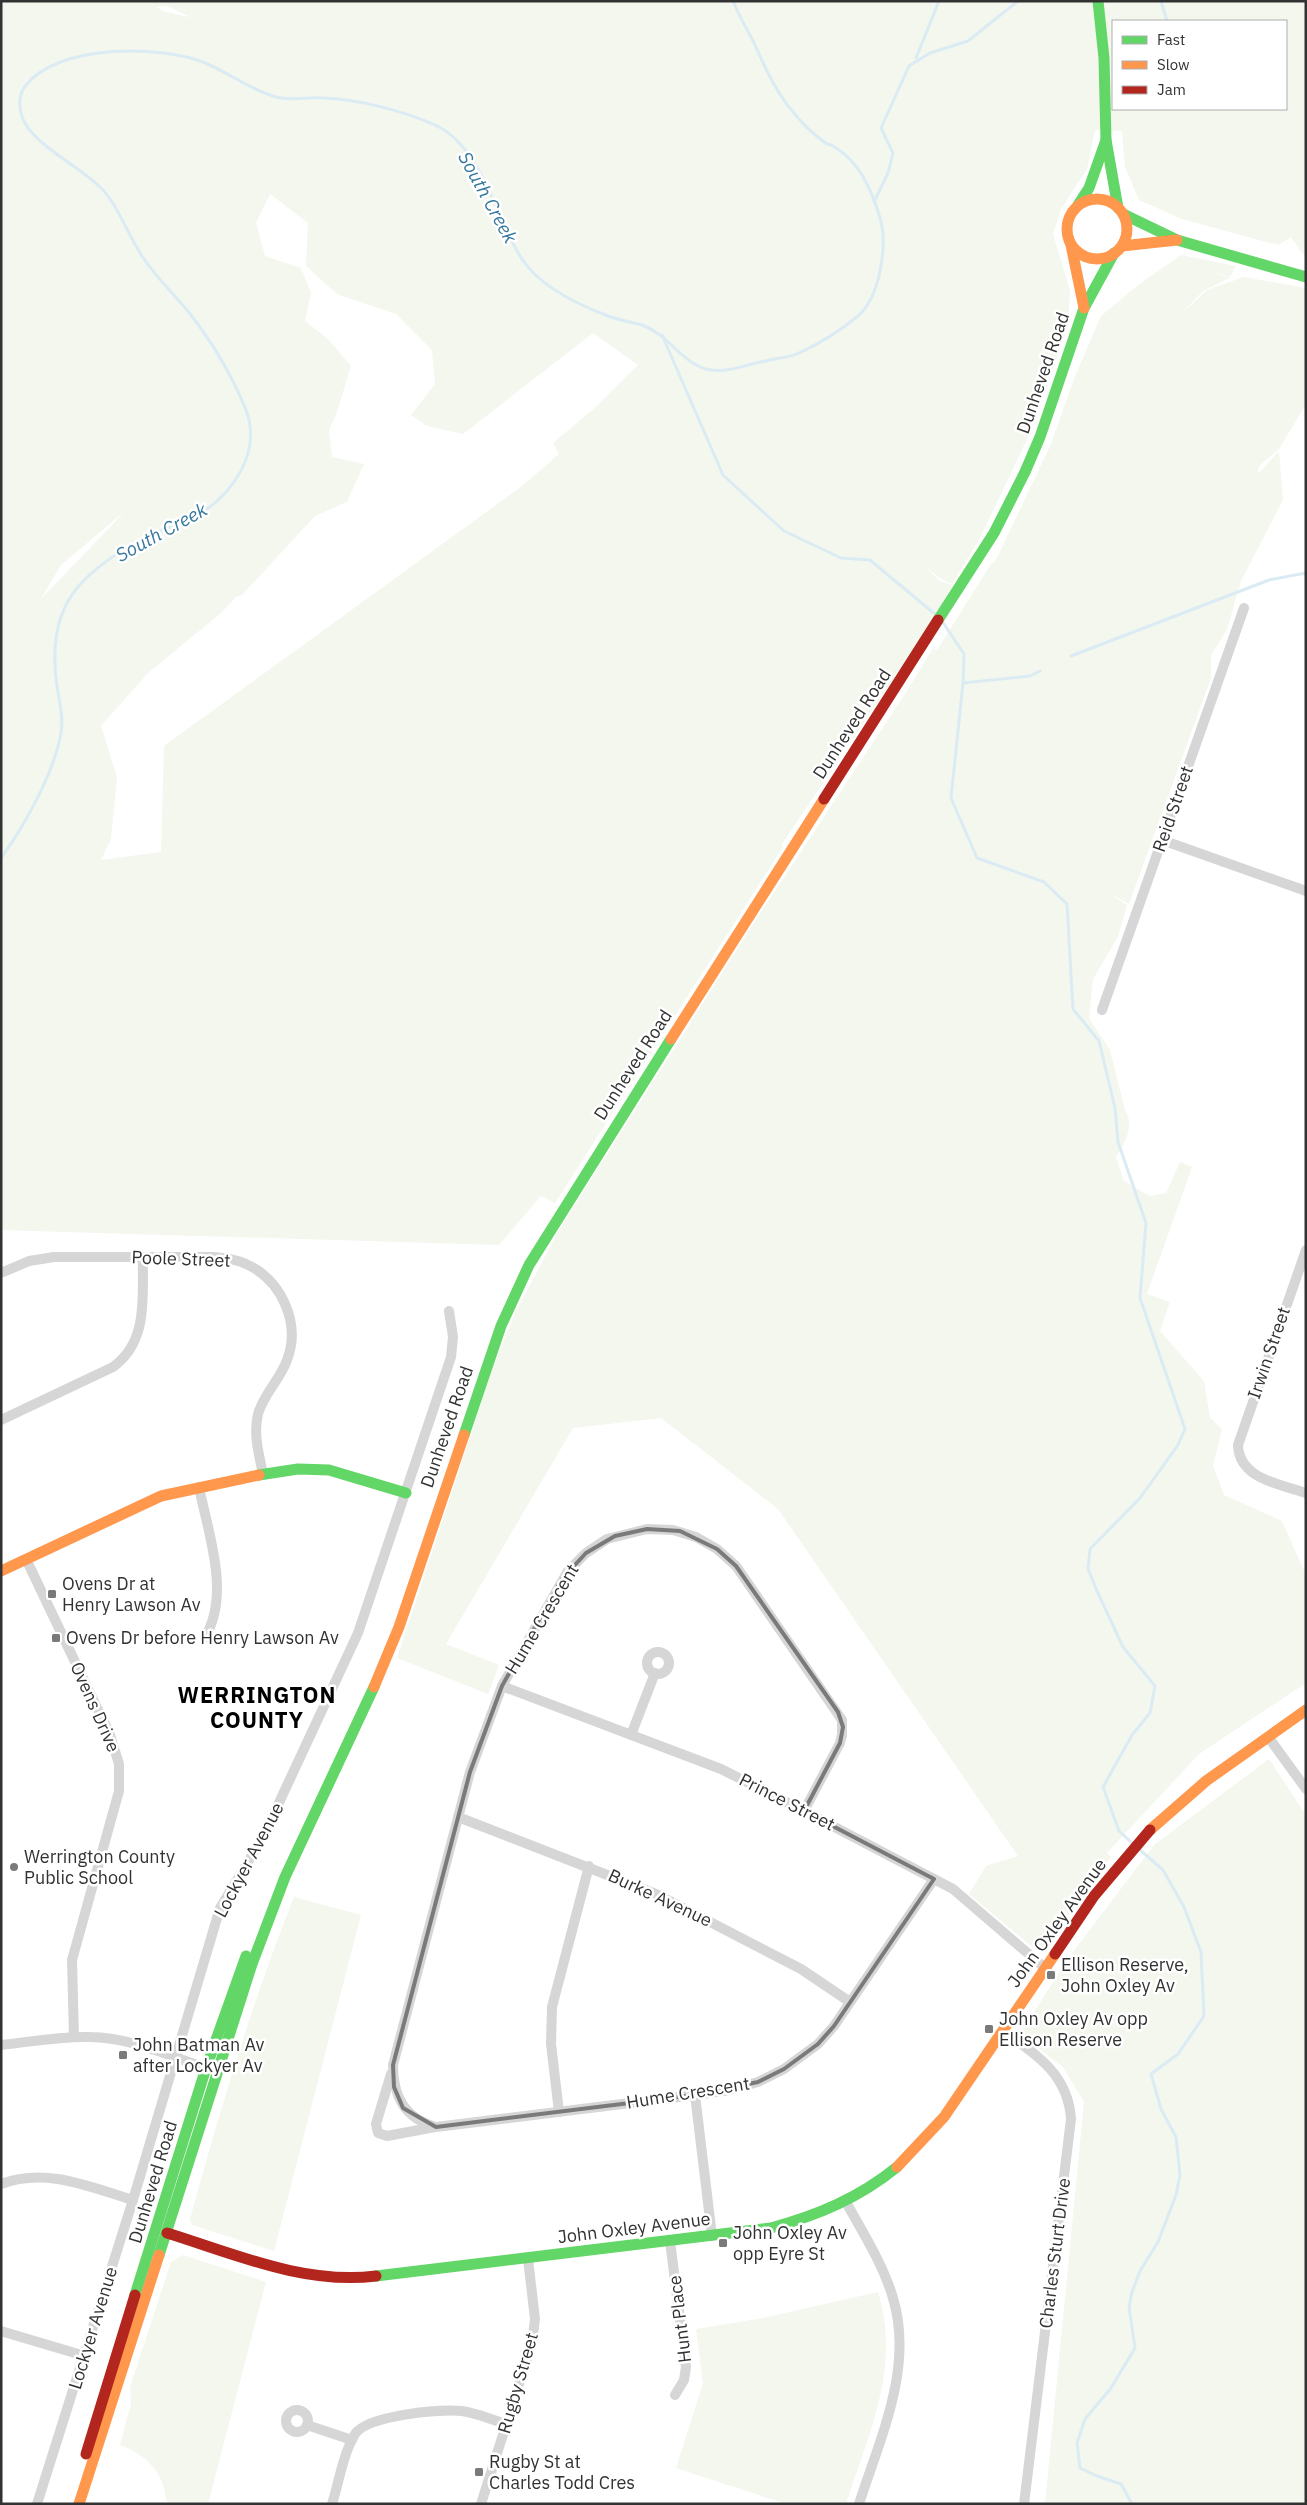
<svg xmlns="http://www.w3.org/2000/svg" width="1307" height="2505" viewBox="0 0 1307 2505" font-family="'IBM Plex Sans',sans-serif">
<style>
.green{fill:#f3f7ee;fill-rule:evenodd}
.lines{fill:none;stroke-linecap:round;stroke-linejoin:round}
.stream{stroke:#dbebf4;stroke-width:3}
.street{stroke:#d6d6d6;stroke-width:10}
.fast{stroke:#63d668;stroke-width:11}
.slow{stroke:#ff974d;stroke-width:11}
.jam{stroke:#b3261e;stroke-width:11}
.marked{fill:none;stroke:#7a7a7a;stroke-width:4;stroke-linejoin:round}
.poi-dot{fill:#7a7a7a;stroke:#fff;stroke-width:2}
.labels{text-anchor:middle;stroke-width:5;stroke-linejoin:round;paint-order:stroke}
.street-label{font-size:18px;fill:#323232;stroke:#fff}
.poi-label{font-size:18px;fill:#323232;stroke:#fff;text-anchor:start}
.water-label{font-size:19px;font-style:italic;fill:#37789e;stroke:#fff}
.district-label{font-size:22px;font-weight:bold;letter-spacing:1px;fill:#000;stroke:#fff}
</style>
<rect width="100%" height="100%" fill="#fff"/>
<g class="green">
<path d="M 1,1 L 1306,1 L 1306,254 L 1302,253 L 1291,237 L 1278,245 L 1182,219 L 1139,200 L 1125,167 L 1122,131 L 1095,130 L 1087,169 L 1061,209 L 1053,234 L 1070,290 L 1068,324 L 1055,364 L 1030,433 L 979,540 L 952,584 L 940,578 L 922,564 L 940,581 L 953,585 L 922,636 L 782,844 L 783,847 L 555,1203 L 541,1196 L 499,1245 L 1,1230 ZM 167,6 L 188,16 L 188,17 L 163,11 L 157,7 ZM 1113,21 L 1286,21 L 1286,109 L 1113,109 ZM 270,194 L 308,223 L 306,266 L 337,294 L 396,314 L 432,350 L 435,384 L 411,415 L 427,426 L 463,434 L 593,333 L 638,365 L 596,407 L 553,443 L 559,454 L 522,486 L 164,746 L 161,852 L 101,860 L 111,839 L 117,777 L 101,726 L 148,673 L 221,613 L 237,596 L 241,596 L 315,516 L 347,502 L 364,464 L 332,457 L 329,430 L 336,415 L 351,366 L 328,339 L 305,321 L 311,293 L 301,268 L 265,256 L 256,223 ZM 125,511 L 114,523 L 41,599 L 61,565 Z"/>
<path d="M 1181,255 L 1236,266 L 1230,277 L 1207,270 L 1230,278 L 1203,291 L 1177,318 L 1207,290 L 1244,277 L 1306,288 L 1306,404 L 1279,449 L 1259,466 L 1258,474 L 1279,451 L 1283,500 L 1241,581 L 1227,630 L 1211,655 L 1211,678 L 1129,904 L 1105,891 L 1127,905 L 1118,937 L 1093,979 L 1089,1018 L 1110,1050 L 1125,1110 C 1135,1125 1125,1144 1116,1157 L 1124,1181 L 1150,1196 L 1166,1193 L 1180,1162 L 1192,1167 L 1147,1294 L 1170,1302 L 1160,1331 L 1204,1381 L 1210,1418 L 1222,1429 L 1213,1466 L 1224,1495 L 1282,1521 L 1306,1575 L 1306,1683 L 1199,1754 L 1107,1853 L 1111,1857 L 1045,1947 L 1036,1950 L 969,1894 L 986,1866 L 1018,1856 L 778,1509 L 661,1418 L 573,1428 L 446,1644 L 499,1665 L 488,1694 L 397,1658 L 493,1367 L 515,1313 L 559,1230 L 750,929 L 905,694 L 933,648 L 937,650 L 991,564 L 995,562 L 1051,444 L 1075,376 L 1101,316 L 1138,285 Z"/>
<path d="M 1269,1759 L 1306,1815 L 1306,2504 L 1045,2504 L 1084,2102 L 1063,2067 L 1020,2034 L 1069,1957 L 1155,1844 Z"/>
<path d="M 294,1897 L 361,1915 L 274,2251 L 192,2225 L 190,2219 C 220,2110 252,2002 294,1897 Z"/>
<path d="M 183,2255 L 266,2282 L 208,2504 L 175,2504 L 166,2501 C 165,2473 145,2454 120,2445 L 131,2404 L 130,2387 L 171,2262 Z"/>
<path d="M 878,2292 C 901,2368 869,2432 846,2504 L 786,2504 L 676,2468 L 703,2383 L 696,2329 L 763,2318 Z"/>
</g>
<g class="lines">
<g class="stream">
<path d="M 1161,1 L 1167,21"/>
<path d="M 916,58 L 939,1"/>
<path d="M 874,202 L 888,173 L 893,153 L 881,128 L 909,66 L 930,53 L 968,41 L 1018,1"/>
<path d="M 662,335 L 723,475 L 784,531 L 841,558 L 870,560 L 936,615"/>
<path d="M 942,621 L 964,654 L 963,683 L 951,798 L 977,858 L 1044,882 L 1067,904 L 1073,1009 L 1099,1041 L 1115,1108 L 1118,1142 L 1146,1223 L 1140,1298 L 1185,1429 L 1178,1445 L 1140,1498 L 1090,1549 L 1088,1569 L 1097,1591 L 1123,1647 L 1155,1686 L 1150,1713 L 1132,1735 L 1103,1787 L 1119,1831 L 1132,1843"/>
<path d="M 1071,656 L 1269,580 L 1306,573"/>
<path d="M 963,683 L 1030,676 L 1040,671"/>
<path d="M 1,858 C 25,825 54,773 61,733 C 64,717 59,701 57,686 C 52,652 54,615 78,587 C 94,568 120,551 143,539 C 160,530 179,525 196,516 C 233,495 262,452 246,410 C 232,375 210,339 187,310 C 172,292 155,276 142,256 C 128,235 117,203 100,187 C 78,166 47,152 28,128 C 19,116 16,97 26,85 C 59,44 159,45 203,62 C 228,72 250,90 276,97 C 291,101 307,97 323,98 C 357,99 404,111 435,125 C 482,146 496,220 522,259 C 540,287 579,305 608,316 C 619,320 631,322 642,325 C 667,334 676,355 698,366 C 720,377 743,365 765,361 C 777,358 788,358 799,353 C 819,344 841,330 858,316 C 880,297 888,245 880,218 C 873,194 860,164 839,150 C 821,138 835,151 819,138 C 810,131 801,122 794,113 C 776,93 765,67 754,43 C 747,29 739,16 733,1"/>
<path d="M 1132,2504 L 1121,2484 L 1097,2476 L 1080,2468 L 1077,2443 L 1085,2419 L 1111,2388 L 1135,2348 L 1129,2307 L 1132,2292 L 1140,2271 L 1158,2242 L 1176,2195 L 1180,2175 L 1176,2137 L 1161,2109 L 1151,2074 L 1178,2054 L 1204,2016 L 1201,1952 L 1184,1907 L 1163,1870 L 1139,1849"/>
</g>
<g class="street">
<path d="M 1162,840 L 1306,891"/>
<path d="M 1102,1010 L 1244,608"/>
<path d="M 1306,1250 L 1238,1445 C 1239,1479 1280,1484 1306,1493"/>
<path d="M 1,1273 L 29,1261 L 54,1257 L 213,1257 C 224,1258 236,1259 246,1264 C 282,1280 301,1324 287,1360 C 280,1380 264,1393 258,1414 C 253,1435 259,1454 263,1474"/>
<path d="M 1,1420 L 113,1367 C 149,1341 142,1297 143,1257"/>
<path d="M 199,1487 C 208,1533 231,1594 205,1637"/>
<path d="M 26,1559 L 110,1735 L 119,1764 L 119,1791 L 72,1960 L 74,2037"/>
<circle cx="658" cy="1663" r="11"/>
<path d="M 502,1686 L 721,1769 L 804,1811 L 953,1889 L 1045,1968"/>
<path d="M 631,1735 L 655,1673"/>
<path d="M 1269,1738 L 1306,1789"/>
<path d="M 804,1811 L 840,1743 L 842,1735 L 842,1720 L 736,1566 L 717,1549 L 696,1537 L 673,1530 L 647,1529 L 607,1539 L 586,1553 L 568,1571 L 502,1686 L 470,1772 L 393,2065 C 393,2096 404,2118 436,2127 L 695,2095 L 730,2090 L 758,2082 L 784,2069 L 818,2044 L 834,2026 L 934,1879"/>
<path d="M 458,1817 L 656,1894 L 801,1969 L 850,2002"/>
<path d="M 1002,2031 C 1036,2054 1068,2074 1071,2119 L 1024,2504"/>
<path d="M 1,2045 C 30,2042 61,2036 90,2037 C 129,2037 169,2056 206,2068"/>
<path d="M 391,2074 L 376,2124 L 378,2133 L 387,2136 L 435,2127"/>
<path d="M 695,2095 L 712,2236"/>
<path d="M 559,2112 L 551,2044 L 552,2007 L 589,1866"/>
<path d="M 1,2184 C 46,2167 90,2187 133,2200"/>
<path d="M 846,2202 C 863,2233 883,2264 893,2298 C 914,2368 880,2438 859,2504"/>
<path d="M 670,2241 L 686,2367 L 684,2380 L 675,2395"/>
<path d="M 1,2331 L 85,2356"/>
<circle cx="297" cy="2421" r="11"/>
<path d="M 307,2425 L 352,2440"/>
<path d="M 37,2504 L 133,2200 L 220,1908 L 263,1837 L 358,1633 L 451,1357 L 453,1337 L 449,1311"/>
<path d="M 332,2504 C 339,2482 343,2454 355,2434 C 368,2415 440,2409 462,2411 C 477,2413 492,2420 507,2424"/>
<path d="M 481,2504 L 532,2343 L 535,2319 L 528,2259"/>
</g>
<g class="fast">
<path d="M 1098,1 L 1104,58 L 1106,140 L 1118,208"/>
<path d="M 1078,205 L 1089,188 L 1106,140"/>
<path d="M 1123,214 L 1177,240 L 1306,277"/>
<path d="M 938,620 L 994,533 L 1025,472 L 1040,437 L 1084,308 L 1114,253"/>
<path d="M 464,1435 L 501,1326 L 529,1265 L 671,1039"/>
<path d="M 259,1475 L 298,1469 L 329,1470 L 406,1493"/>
<path d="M 159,2255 L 252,1964 L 285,1877 L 374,1687"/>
<path d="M 376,2276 L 771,2228 C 818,2215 859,2198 897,2167"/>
<path d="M 135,2295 L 206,2068 L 246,1956"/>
</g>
<g class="slow">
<circle cx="1097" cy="229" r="30"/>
<path d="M 1071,245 L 1084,308"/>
<path d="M 1122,246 L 1177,240"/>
<path d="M 671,1039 L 824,799"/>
<path d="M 1,1571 L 161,1496 L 259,1475"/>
<path d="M 374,1687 L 399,1627 L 464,1435"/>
<path d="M 1150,1830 L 1206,1781 L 1306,1710"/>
<path d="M 897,2167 L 944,2117 L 1055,1954"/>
<path d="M 79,2504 L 159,2255"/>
</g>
<g class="jam">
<path d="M 824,799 L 938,620"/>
<path d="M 1055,1954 L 1094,1896 L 1150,1830"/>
<path d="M 167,2233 C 235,2254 304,2285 376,2276"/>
<path d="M 86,2454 L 135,2295"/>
</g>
</g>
<path class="marked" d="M 647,1529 L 680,1531 L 717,1549 L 736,1566 L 838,1712 L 843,1727 L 840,1743 L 804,1811 L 934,1879 L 834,2026 L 818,2044 L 784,2069 L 758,2082 L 695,2095 L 436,2127 L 403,2108 L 394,2087 L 393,2065 L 470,1772 L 502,1686 L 562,1579 L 586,1553 L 615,1536 Z"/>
<g class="poi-dot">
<rect x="47" y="1589" width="10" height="10" rx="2.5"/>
<rect x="51" y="1633" width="10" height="10" rx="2.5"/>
<circle cx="14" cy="1867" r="5"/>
<rect x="1046" y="1970" width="10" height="10" rx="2.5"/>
<rect x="984" y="2024" width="10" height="10" rx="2.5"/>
<rect x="118" y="2050" width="10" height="10" rx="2.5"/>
<rect x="718" y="2238" width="10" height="10" rx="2.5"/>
<rect x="474" y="2467" width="10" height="10" rx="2.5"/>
</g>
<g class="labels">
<g class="street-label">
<text transform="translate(1043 373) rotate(-71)" y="6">Dunheved Road</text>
<text transform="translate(852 724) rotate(-57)" y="6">Dunheved Road</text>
<text transform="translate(1173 809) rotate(-71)" y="6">Reid Street</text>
<text transform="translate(633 1065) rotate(-57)" y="6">Dunheved Road</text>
<text transform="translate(181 1259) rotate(2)" y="6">Poole Street</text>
<text transform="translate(1269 1353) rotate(-71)" y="6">Irwin Street</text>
<text transform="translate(447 1427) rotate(-71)" y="6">Dunheved Road</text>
<text transform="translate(542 1619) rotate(-59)" y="6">Hume Crescent</text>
<text transform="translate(95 1707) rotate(66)" y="6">Ovens Drive</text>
<text transform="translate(787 1802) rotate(27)" y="6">Prince Street</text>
<text transform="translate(249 1860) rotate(-62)" y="6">Lockyer Avenue</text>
<text transform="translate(660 1898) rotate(25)" y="6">Burke Avenue</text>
<text transform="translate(1057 1923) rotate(-54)" y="6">John Oxley Avenue</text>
<text transform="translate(688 2093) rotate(-9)" y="6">Hume Crescent</text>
<text transform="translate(153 2182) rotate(-73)" y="6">Dunheved Road</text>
<text transform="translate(634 2228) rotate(-7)" y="6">John Oxley Avenue</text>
<text transform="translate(1055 2253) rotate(-83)" y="6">Charles Sturt Drive</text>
<text transform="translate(680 2319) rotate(-97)" y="6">Hunt Place</text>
<text transform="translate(93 2328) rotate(-73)" y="6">Lockyer Avenue</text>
<text transform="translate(518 2383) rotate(-74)" y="6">Rugby Street</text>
</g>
<g class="poi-label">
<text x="62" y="1590">Ovens Dr at<tspan x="62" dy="21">Henry Lawson Av</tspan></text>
<text x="66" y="1644">Ovens Dr before Henry Lawson Av</text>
<text x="24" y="1863">Werrington County<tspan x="24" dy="21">Public School</tspan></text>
<text x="1061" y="1971">Ellison Reserve,<tspan x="1061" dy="21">John Oxley Av</tspan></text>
<text x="999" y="2025">John Oxley Av opp<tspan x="999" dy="21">Ellison Reserve</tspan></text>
<text x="133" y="2051">John Batman Av<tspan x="133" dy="21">after Lockyer Av</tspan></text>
<text x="733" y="2239">John Oxley Av<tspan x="733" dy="21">opp Eyre St</tspan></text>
<text x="489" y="2468">Rugby St at<tspan x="489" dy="21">Charles Todd Cres</tspan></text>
</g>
<g class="water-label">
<text transform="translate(488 197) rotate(61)" y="7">South Creek</text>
<text transform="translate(161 532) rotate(-29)" y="7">South Creek</text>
</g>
<g class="district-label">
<text x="257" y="1703">WERRINGTON<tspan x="257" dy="25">COUNTY</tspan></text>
</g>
</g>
<rect width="1307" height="2505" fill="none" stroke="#323232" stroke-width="5"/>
<rect x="1112" y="20" width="175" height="90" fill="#ffffff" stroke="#adadad"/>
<rect x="1122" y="36" width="25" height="8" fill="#63d668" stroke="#adadad"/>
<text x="1157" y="45" font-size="15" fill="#323232">Fast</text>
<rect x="1122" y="61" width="25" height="8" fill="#ff974d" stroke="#adadad"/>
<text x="1157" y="70" font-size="15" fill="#323232">Slow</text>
<rect x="1122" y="86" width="25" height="8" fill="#b3261e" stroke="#adadad"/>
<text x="1157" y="95" font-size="15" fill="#323232">Jam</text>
</svg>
